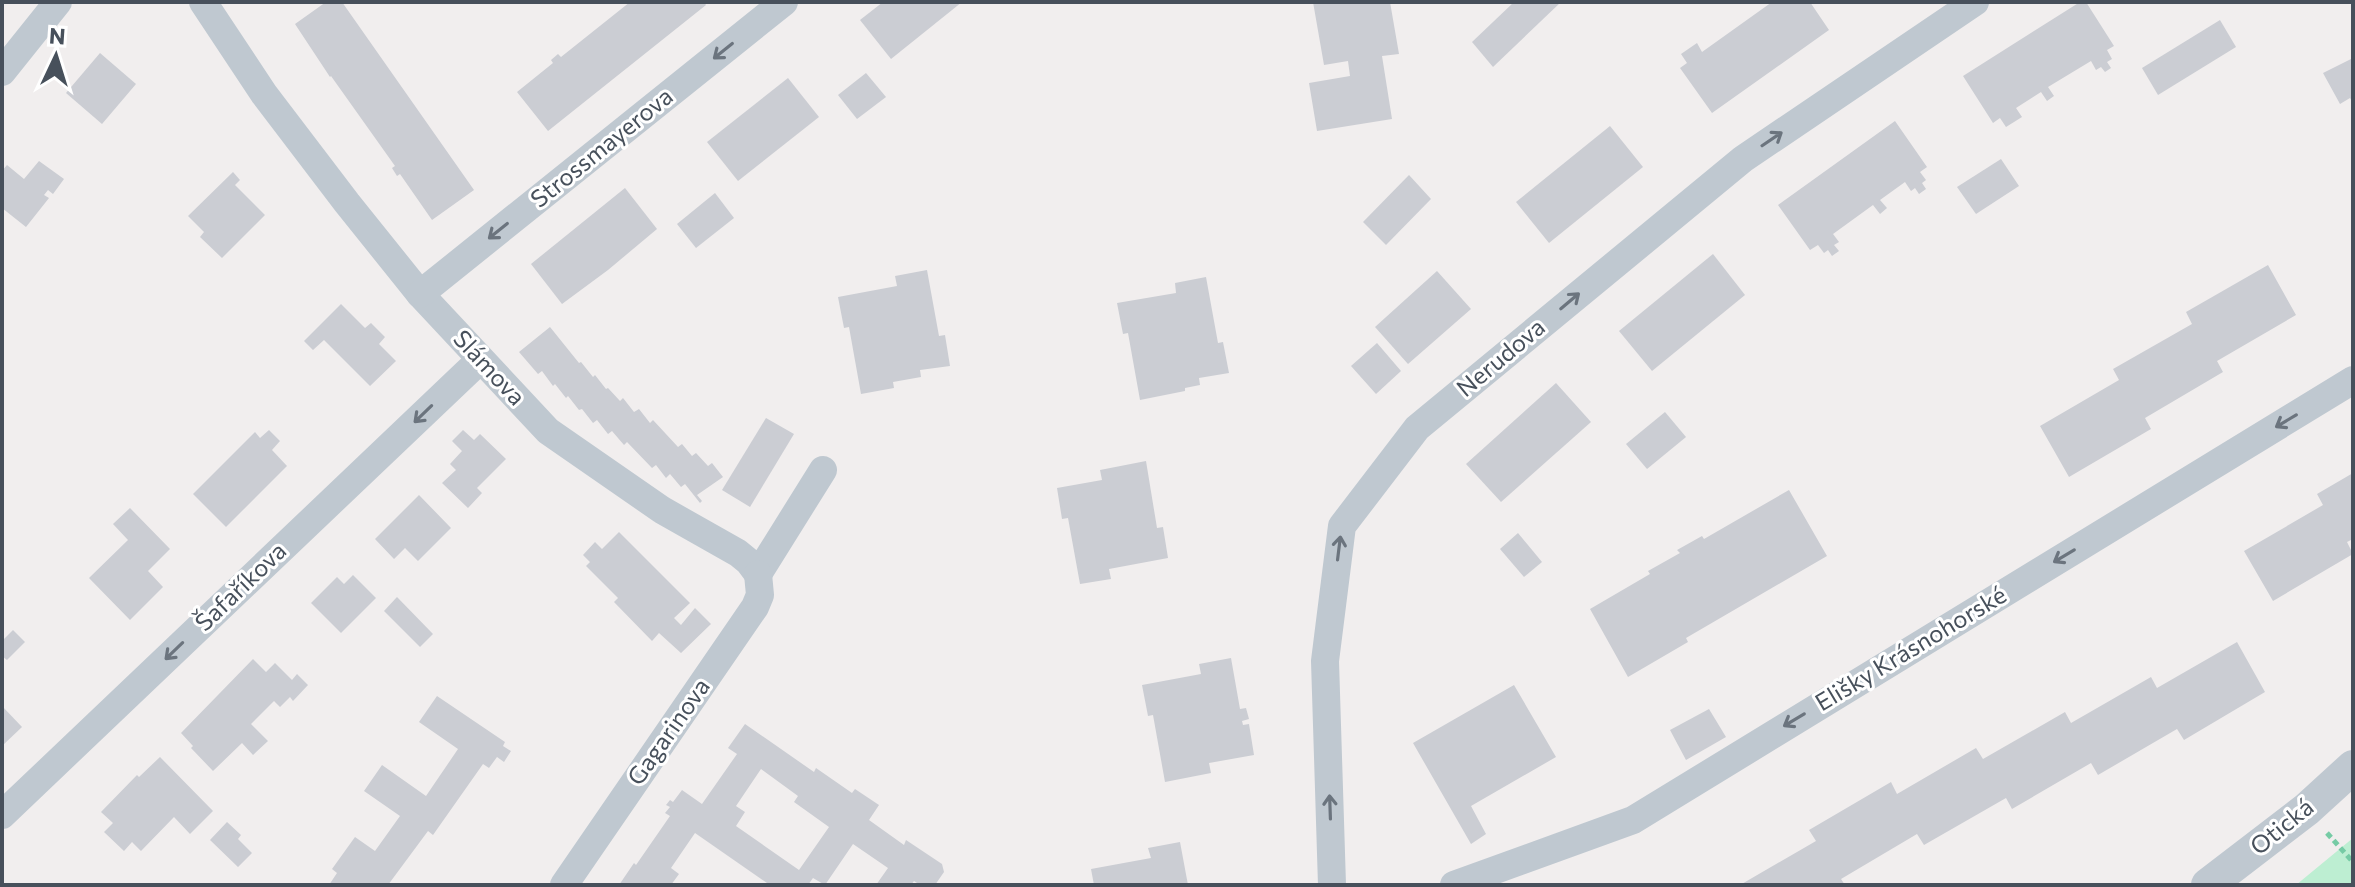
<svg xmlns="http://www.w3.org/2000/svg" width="2355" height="887" viewBox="0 0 2355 887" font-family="Commissioner,sans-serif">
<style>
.green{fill:#bdeed2}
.building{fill:#cbcdd3;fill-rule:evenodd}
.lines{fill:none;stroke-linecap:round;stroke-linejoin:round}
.path{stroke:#76cba5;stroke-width:5;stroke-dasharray:6 4;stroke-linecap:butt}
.minor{stroke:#bfc8d0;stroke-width:28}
.tertiary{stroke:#bfc8d0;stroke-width:34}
.oneway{stroke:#6b747e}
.labels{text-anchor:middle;stroke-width:6;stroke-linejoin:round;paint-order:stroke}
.street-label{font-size:24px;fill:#47505b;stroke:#fff}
</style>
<rect width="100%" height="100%" fill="#f1eeee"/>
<path class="green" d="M 2353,837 L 2353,885 L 2296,885 L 2353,838 Z"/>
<g class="building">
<path d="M 326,2 L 342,2 L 474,190 L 432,220 L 400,174 L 397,176 L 392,168 L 395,166 L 331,76 L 330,77 L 295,24 Z"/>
<path d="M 630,2 L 704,2 L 706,5 L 548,131 L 517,92 L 553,63 L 551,60 L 558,54 L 561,57 Z"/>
<path d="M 883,2 L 962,2 L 891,59 L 860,20 Z"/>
<path d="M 1313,2 L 1390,2 L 1399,54 L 1382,56 L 1392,119 L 1317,131 L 1309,83 L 1350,76 L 1348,61 L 1324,65 Z"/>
<path d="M 1514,2 L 1561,2 L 1493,67 L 1472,42 Z"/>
<path d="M 1772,2 L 1810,2 L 1829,30 L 1712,113 L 1680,68 L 1687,63 L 1681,54 L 1697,43 L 1702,52 Z"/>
<path d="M 2080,2 L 2086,2 L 2114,46 L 2107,50 L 2112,59 L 2107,62 L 2111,68 L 2105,72 L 2101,67 L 2096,70 L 2091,61 L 2048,87 L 2054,96 L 2047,101 L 2041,92 L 2016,108 L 2022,117 L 2006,127 L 2000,118 L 1993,123 L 1963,76 Z"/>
<path d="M 2220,20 L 2236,47 L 2158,95 L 2142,68 Z"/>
<path d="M 100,53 L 136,84 L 102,124 L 66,93 Z"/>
<path d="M 2353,58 L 2353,103 L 2350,98 L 2340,104 L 2323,73 Z"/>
<path d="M 866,73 L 886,97 L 857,119 L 838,95 Z"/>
<path d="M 788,78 L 819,117 L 738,181 L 707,142 Z"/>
<path d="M 1895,121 L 1927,167 L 1920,172 L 1926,180 L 1922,183 L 1926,189 L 1919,194 L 1915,188 L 1911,191 L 1905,182 L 1880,200 L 1887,208 L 1880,214 L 1873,205 L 1833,234 L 1839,242 L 1834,245 L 1839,251 L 1832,256 L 1828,250 L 1824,253 L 1818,245 L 1810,250 L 1778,205 Z"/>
<path d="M 1610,126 L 1643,167 L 1549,243 L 1516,202 Z"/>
<path d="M 2001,159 L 2019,186 L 1976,214 L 1957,187 Z"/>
<path d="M 39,161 L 64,179 L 53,194 L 48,190 L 44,195 L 49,198 L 26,227 L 2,208 L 2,171 L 7,165 L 24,179 Z"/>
<path d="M 233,172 L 240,180 L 235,185 L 265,215 L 222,258 L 200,237 L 204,232 L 188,216 Z"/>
<path d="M 1409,175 L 1431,199 L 1386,245 L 1363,222 Z"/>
<path d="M 625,188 L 657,229 L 608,270 L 562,304 L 531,264 Z"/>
<path d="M 715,193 L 734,218 L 696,248 L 677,224 Z"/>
<path d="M 1713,254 L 1745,295 L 1652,371 L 1619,331 Z"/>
<path d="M 2268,265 L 2296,315 L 2217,361 L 2223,372 L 2145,418 L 2151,429 L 2069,477 L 2040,426 L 2119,380 L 2113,369 L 2192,324 L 2186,312 Z"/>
<path d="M 927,270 L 939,336 L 945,335 L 950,366 L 920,370 L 921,377 L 893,382 L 894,388 L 861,394 L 849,327 L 844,328 L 838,297 L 897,286 L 895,276 Z"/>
<path d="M 1437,271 L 1471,309 L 1408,364 L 1375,327 Z"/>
<path d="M 1206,277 L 1218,343 L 1223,342 L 1229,373 L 1199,378 L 1200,385 L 1185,388 L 1185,391 L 1140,400 L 1128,333 L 1123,334 L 1117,303 L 1176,293 L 1175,283 Z"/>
<path d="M 341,304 L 365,328 L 371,323 L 385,337 L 379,344 L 396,361 L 370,386 L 324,340 L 313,350 L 304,341 Z"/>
<path d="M 550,327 L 579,363 L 581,362 L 593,377 L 595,375 L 606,389 L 608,388 L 620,401 L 623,398 L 634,412 L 639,409 L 650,423 L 653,420 L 678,447 L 682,444 L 692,456 L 696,453 L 708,466 L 712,463 L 723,477 L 697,495 L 702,501 L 700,503 L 685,484 L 681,487 L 670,474 L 666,478 L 656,465 L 652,468 L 627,442 L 624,445 L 612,431 L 608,434 L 597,420 L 593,423 L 582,409 L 579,410 L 568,396 L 566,398 L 555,384 L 553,386 L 542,371 L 538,374 L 519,352 Z"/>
<path d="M 1377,343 L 1401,371 L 1376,394 L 1351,366 Z"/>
<path d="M 1556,383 L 1591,422 L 1501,502 L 1466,464 Z"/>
<path d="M 1665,412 L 1686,437 L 1647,469 L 1626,444 Z"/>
<path d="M 766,418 L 794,434 L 750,507 L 722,490 Z"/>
<path d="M 269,430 L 280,441 L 272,450 L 287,466 L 226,527 L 193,494 L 255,432 L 260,438 Z"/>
<path d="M 463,430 L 474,440 L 480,434 L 506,459 L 477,488 L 482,493 L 468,508 L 442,483 L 456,470 L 450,464 L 462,451 L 452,441 Z"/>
<path d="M 1146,461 L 1157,528 L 1163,527 L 1168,558 L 1109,569 L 1111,579 L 1080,584 L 1068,518 L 1062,519 L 1057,488 L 1102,480 L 1100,470 Z"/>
<path d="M 2353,473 L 2353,539 L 2347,542 L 2353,554 L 2273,601 L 2244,551 L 2323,505 L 2317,494 Z"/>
<path d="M 1789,490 L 1827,556 L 1686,638 L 1688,642 L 1628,677 L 1590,609 L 1650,574 L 1648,571 L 1680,553 L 1677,550 L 1702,536 L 1704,539 Z"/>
<path d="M 419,495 L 451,528 L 418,561 L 405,548 L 394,559 L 375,539 Z"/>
<path d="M 130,508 L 170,549 L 148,571 L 163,587 L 130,620 L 89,578 L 128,540 L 113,524 Z"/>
<path d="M 619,532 L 690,603 L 674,618 L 681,625 L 695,608 L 711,624 L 681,653 L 659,633 L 652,641 L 614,602 L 618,598 L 586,566 L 590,562 L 583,555 L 595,542 L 602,549 Z"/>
<path d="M 1518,533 L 1542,562 L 1524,577 L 1500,549 Z"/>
<path d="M 353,575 L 376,598 L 341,633 L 311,603 L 337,577 L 344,584 Z"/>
<path d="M 397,597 L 433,634 L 420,647 L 384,611 Z"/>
<path d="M 13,630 L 25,642 L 7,660 L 2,656 L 2,641 Z"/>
<path d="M 2237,642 L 2265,692 L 2184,740 L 2177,729 L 2098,775 L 2091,763 L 2012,809 L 2006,798 L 1924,845 L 1917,834 L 1841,879 L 1845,885 L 1740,885 L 1816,841 L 1809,830 L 1891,782 L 1897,794 L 1976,748 L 1983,759 L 2065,712 L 2071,723 L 2151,677 L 2157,688 Z"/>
<path d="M 1231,658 L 1240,709 L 1246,708 L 1249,719 L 1242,721 L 1243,725 L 1249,724 L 1254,755 L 1209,763 L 1211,773 L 1165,782 L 1153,715 L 1148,716 L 1142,685 L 1201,674 L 1199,664 Z"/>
<path d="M 253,659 L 266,672 L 275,663 L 292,680 L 297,674 L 308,685 L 293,701 L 290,697 L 280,707 L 274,701 L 251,724 L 268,741 L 253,755 L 242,743 L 213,771 L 191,748 L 193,746 L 181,733 Z"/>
<path d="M 1514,685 L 1556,757 L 1471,806 L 1486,834 L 1471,844 L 1413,743 Z"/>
<path d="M 437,696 L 505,742 L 503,746 L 511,751 L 504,762 L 497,757 L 489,768 L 483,764 L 433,835 L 428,831 L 388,885 L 329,885 L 337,873 L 332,869 L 355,837 L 375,851 L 400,816 L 364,791 L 382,765 L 426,796 L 458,749 L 419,722 Z"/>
<path d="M 2,706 L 22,727 L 2,746 Z"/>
<path d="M 1709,709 L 1726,737 L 1686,760 L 1670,730 Z"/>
<path d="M 745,724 L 814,772 L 816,768 L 852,793 L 855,789 L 879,805 L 869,820 L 904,845 L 906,840 L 942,864 L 944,872 L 935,885 L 920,885 L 914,881 L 911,885 L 876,885 L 888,868 L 853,844 L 825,885 L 813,878 L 808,885 L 765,885 L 767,883 L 695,833 L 671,868 L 679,874 L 671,885 L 619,885 L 634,863 L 636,865 L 670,816 L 665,813 L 670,807 L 666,805 L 670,800 L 673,802 L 682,790 L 702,804 L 737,754 L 728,748 ZM 761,769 L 798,796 L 794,802 L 829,827 L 799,870 L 736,826 L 745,812 L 736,806 Z"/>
<path d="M 160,757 L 213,811 L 190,834 L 174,817 L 141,851 L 132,842 L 124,851 L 104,832 L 113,823 L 101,812 L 137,775 L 139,777 Z"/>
<path d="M 227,822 L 241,835 L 238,839 L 252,853 L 238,867 L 210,840 Z"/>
<path d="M 1180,842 L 1188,885 L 1094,885 L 1091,869 L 1151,858 L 1148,848 Z"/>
</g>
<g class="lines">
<path class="path" d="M 2327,833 L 2353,862"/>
<g class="minor">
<path d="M 203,2 L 264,94 L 347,203 L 420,294 L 548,431 L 662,510 L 738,553 L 749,562 L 758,574 L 823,470"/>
<path d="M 2,72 L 58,2"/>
<path d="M 420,294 L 784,2"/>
<path d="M 2,815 L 480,360"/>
<path d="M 564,885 L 755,607 L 760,595 L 758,574"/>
<path d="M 1332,885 L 1325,661 L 1342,526 L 1417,428 L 1743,159 L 1975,2"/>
<path d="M 1454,885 L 1633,820 L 2353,380"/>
</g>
<path class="tertiary" d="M 2208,885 L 2307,809 L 2353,767"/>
</g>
<defs><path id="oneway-shaft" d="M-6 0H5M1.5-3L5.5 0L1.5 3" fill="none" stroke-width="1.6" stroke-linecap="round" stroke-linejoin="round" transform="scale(2)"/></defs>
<g class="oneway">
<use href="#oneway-shaft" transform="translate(723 51) rotate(141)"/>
<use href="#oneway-shaft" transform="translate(1772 139) rotate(-34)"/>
<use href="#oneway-shaft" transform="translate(498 231) rotate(141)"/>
<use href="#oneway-shaft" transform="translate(1570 301) rotate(-40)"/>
<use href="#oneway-shaft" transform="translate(423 414) rotate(136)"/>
<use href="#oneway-shaft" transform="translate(2286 421) rotate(149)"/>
<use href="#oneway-shaft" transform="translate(1339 548) rotate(-83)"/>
<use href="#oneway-shaft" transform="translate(2064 556) rotate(149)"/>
<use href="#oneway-shaft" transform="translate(174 651) rotate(136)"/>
<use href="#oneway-shaft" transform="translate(1794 720) rotate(149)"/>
<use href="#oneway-shaft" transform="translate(1330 807) rotate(-92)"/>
</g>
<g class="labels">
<g class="street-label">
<text transform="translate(602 148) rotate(-39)" y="8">Strossmayerova</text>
<text transform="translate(1501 358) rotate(-40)" y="8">Nerudova</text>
<text transform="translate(489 368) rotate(47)" y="8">Slámova</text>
<text transform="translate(241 587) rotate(-44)" y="8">Šafaříkova</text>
<text transform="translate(1911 649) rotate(-31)" y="8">Elišky Krásnohorské</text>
<text transform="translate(669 732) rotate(-55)" y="8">Gagarinova</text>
<text transform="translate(2282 827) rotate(-39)" y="8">Otická</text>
</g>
</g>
<rect width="2355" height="887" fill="none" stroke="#47505b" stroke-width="8"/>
<g transform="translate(56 56) rotate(4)" stroke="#ffffff" stroke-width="6" paint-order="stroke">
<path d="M0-6L14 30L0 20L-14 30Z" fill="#47505b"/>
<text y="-12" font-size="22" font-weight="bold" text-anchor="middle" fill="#47505b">N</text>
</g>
</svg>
